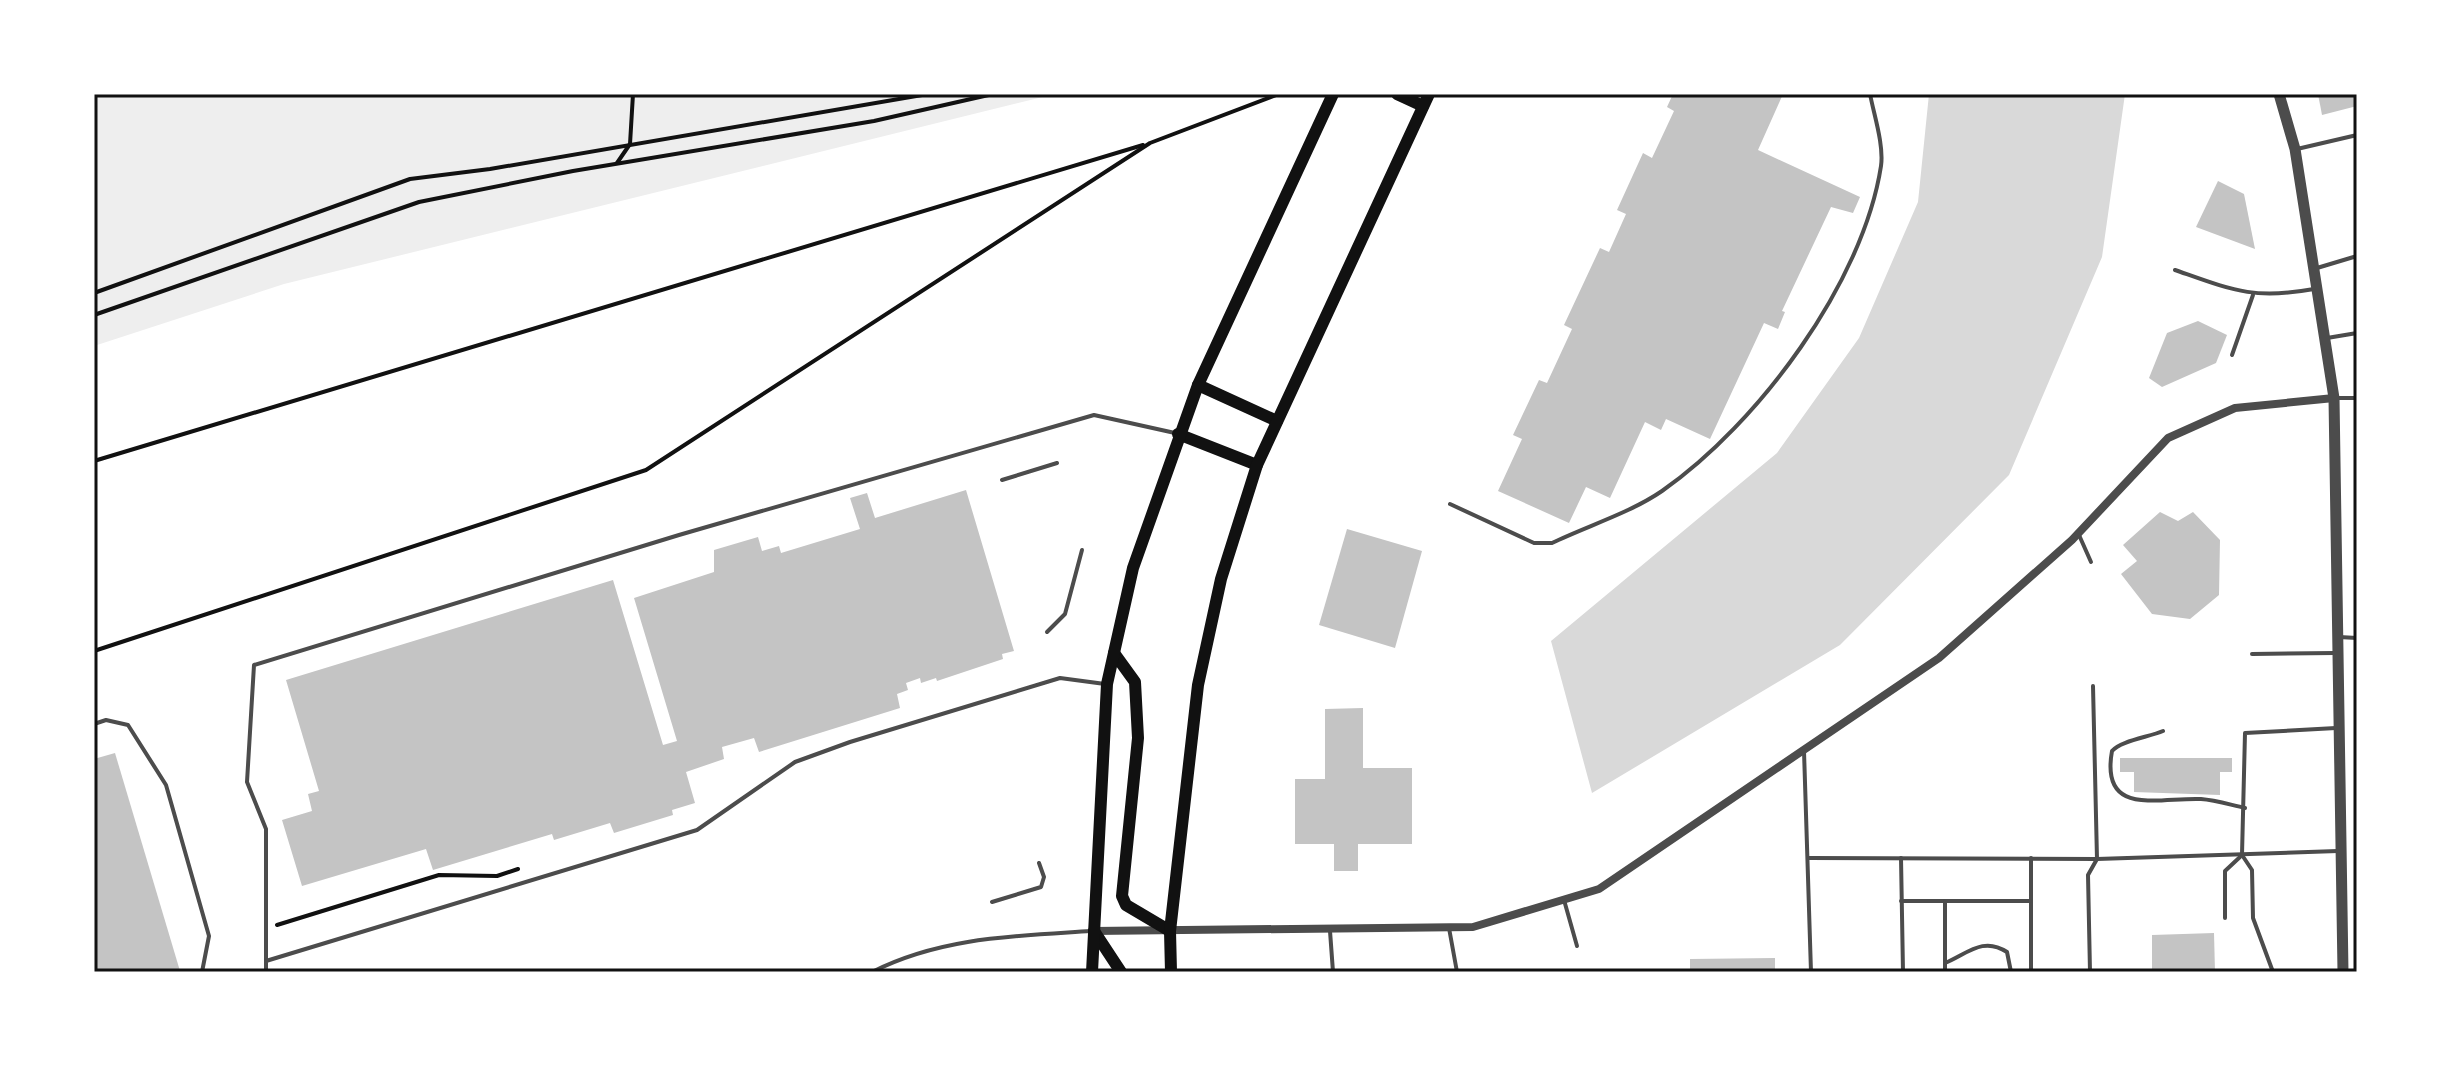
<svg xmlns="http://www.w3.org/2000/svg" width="2451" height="1066" viewBox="0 0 2451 1066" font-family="'Space Grotesk',sans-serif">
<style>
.green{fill:#eee}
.water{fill:#d9d9d9}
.building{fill:#c4c4c4}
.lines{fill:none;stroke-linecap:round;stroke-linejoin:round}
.path{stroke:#111;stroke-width:4}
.service{stroke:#4c4c4c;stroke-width:4}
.minor{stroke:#4c4c4c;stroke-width:8}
.tertiary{stroke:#4c4c4c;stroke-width:11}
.secondary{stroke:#111;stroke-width:12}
.neatline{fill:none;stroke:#111;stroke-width:3}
</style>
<rect width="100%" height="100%" fill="#fff"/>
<path class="green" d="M 94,94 L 1055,94 L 284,284 L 94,346 Z"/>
<path class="water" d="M 1929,94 L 2125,94 L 2102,257 L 2009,475 L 1840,645 L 1592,793 L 1551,641 L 1777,453 L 1859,338 L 1918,202 Z"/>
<g class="building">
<path d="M 1673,94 L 1783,94 L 1758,150 L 1860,197 L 1853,213 L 1831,207 L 1782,311 L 1785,312 L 1778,329 L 1764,323 L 1710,439 L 1666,419 L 1661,430 L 1645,422 L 1610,498 L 1586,487 L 1569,523 L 1498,491 L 1522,439 L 1513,435 L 1539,380 L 1547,383 L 1572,329 L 1564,325 L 1600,248 L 1609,252 L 1626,214 L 1617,210 L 1643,153 L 1652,158 L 1674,111 L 1667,107 Z"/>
<path d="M 2318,94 L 2357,94 L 2357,106 L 2322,115 Z"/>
<path d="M 2218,181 L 2244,194 L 2255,249 L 2196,227 Z"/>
<path d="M 2198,321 L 2227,335 L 2216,363 L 2162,387 L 2149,378 L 2167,333 Z"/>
<path d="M 966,490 L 1014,651 L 1002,654 L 1003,659 L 937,681 L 936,678 L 921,683 L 920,678 L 906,683 L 908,690 L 897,694 L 900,708 L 759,752 L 754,738 L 722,747 L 724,759 L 686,772 L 695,803 L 672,810 L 673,815 L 614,833 L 610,823 L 554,840 L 552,834 L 433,870 L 426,849 L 302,886 L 282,820 L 312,811 L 308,794 L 319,791 L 286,680 L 613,580 L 663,745 L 677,741 L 634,598 L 714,572 L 714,550 L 758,537 L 762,551 L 779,546 L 781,553 L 860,529 L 850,498 L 867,493 L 875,518 Z"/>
<path d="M 2160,512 L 2178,521 L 2193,512 L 2220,540 L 2219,595 L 2190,619 L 2152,614 L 2121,574 L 2137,561 L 2123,545 Z"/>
<path d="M 1347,529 L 1422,551 L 1395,648 L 1319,625 Z"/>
<path d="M 1363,708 L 1363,768 L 1412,768 L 1412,844 L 1358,844 L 1358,871 L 1334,871 L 1334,844 L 1295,844 L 1295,779 L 1325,779 L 1325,709 Z"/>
<path d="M 115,753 L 180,971 L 178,972 L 94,972 L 94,759 Z"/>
<path d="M 2120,758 L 2232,758 L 2232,772 L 2220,772 L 2220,795 L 2134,792 L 2134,772 L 2120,772 Z"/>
<path d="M 2214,933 L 2215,972 L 2152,972 L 2152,935 Z"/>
<path d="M 1775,958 L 1775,972 L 1690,972 L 1690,959 Z"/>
</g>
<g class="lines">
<g class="path">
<path d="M 617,163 L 630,144 L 633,94"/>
<path d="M 94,293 L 410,179 L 490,169 L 928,94"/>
<path d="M 94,315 L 419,202 L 573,171 L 874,121 L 993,94"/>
<path d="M 94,461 L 1143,145"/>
<path d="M 94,651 L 646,470 L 1150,143 L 1279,94"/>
<path d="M 277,925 L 439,875 L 497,876 L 518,869"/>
</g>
<g class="service">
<path d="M 2297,149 L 2357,135"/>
<path d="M 2317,268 L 2357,256"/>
<path d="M 2175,270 C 2232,290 2253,300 2314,289"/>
<path d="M 2327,338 L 2357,333"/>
<path d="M 2232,355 L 2253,295"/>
<path d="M 2335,398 L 2357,398"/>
<path d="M 1002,480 L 1057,463"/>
<path d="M 1450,504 L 1534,543 L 1552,543 C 1587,526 1630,513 1662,491 C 1758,424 1863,283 1881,166 C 1884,145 1874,115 1870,94"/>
<path d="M 2079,535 L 2091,562"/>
<path d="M 1047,632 L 1065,614 L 1082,550"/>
<path d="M 2339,637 L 2357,638"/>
<path d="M 2252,654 L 2335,653"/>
<path d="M 94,724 L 106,720 L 128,725 L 166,785 L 209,936 L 202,972"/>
<path d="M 2163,731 C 2149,737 2120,741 2112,751 C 2100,818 2160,797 2201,799 C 2215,800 2231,805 2245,808"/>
<path d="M 1804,751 L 1811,972"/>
<path d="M 1809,858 L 2097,859 L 2338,851"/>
<path d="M 1901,858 L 1903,972"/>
<path d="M 2031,858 L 2031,972"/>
<path d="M 1564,900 L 1577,946"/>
<path d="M 1901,901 L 1945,901 L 1945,972"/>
<path d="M 1945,901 L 2030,901"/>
<path d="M 992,902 L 1041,887 L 1044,877 L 1039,863"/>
<path d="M 2225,918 L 2225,871 L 2240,857"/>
<path d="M 1449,928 L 1457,972"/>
<path d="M 1330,931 L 1333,972"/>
<path d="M 266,961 L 266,829 L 247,782 L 254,665 L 679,535 L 1094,415 L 1175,433"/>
<path d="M 1945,963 C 1967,954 1983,936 2007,952 L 2011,972"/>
<path d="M 266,972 L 266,961 L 697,830 L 795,762 L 850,742 L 1060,678 L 1105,684"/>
<path d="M 872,972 C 941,937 1015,936 1091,931"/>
<path d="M 2090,972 L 2088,875 L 2097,859 L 2093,686"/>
<path d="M 2273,972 L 2253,918 L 2252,870 L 2242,855 L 2245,733 L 2336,728"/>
</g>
<path class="minor" d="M 1093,931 L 1473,927 L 1599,889 L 1939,658 L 2072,540 L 2168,438 L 2235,408 L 2334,398"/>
<path class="tertiary" d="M 2279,94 L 2295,149 L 2334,398 L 2343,972"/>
<g class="secondary">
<path d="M 1397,94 L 1423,106"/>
<path d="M 1198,385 L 1277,421"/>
<path d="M 1178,434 L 1257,465"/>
<path d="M 1114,653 L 1135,682 L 1138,738 L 1122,896 L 1126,905 L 1170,931"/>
<path d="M 1094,931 L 1121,972"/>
<path d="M 1092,972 L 1107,684 L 1133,568 L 1198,385 L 1333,94"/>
<path d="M 1171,972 L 1170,931 L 1198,685 L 1221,579 L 1257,465 L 1429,94"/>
</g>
</g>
<rect width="2451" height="1066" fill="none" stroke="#ffffff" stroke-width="192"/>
<rect x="96" y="96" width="2259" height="874" class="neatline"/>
</svg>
